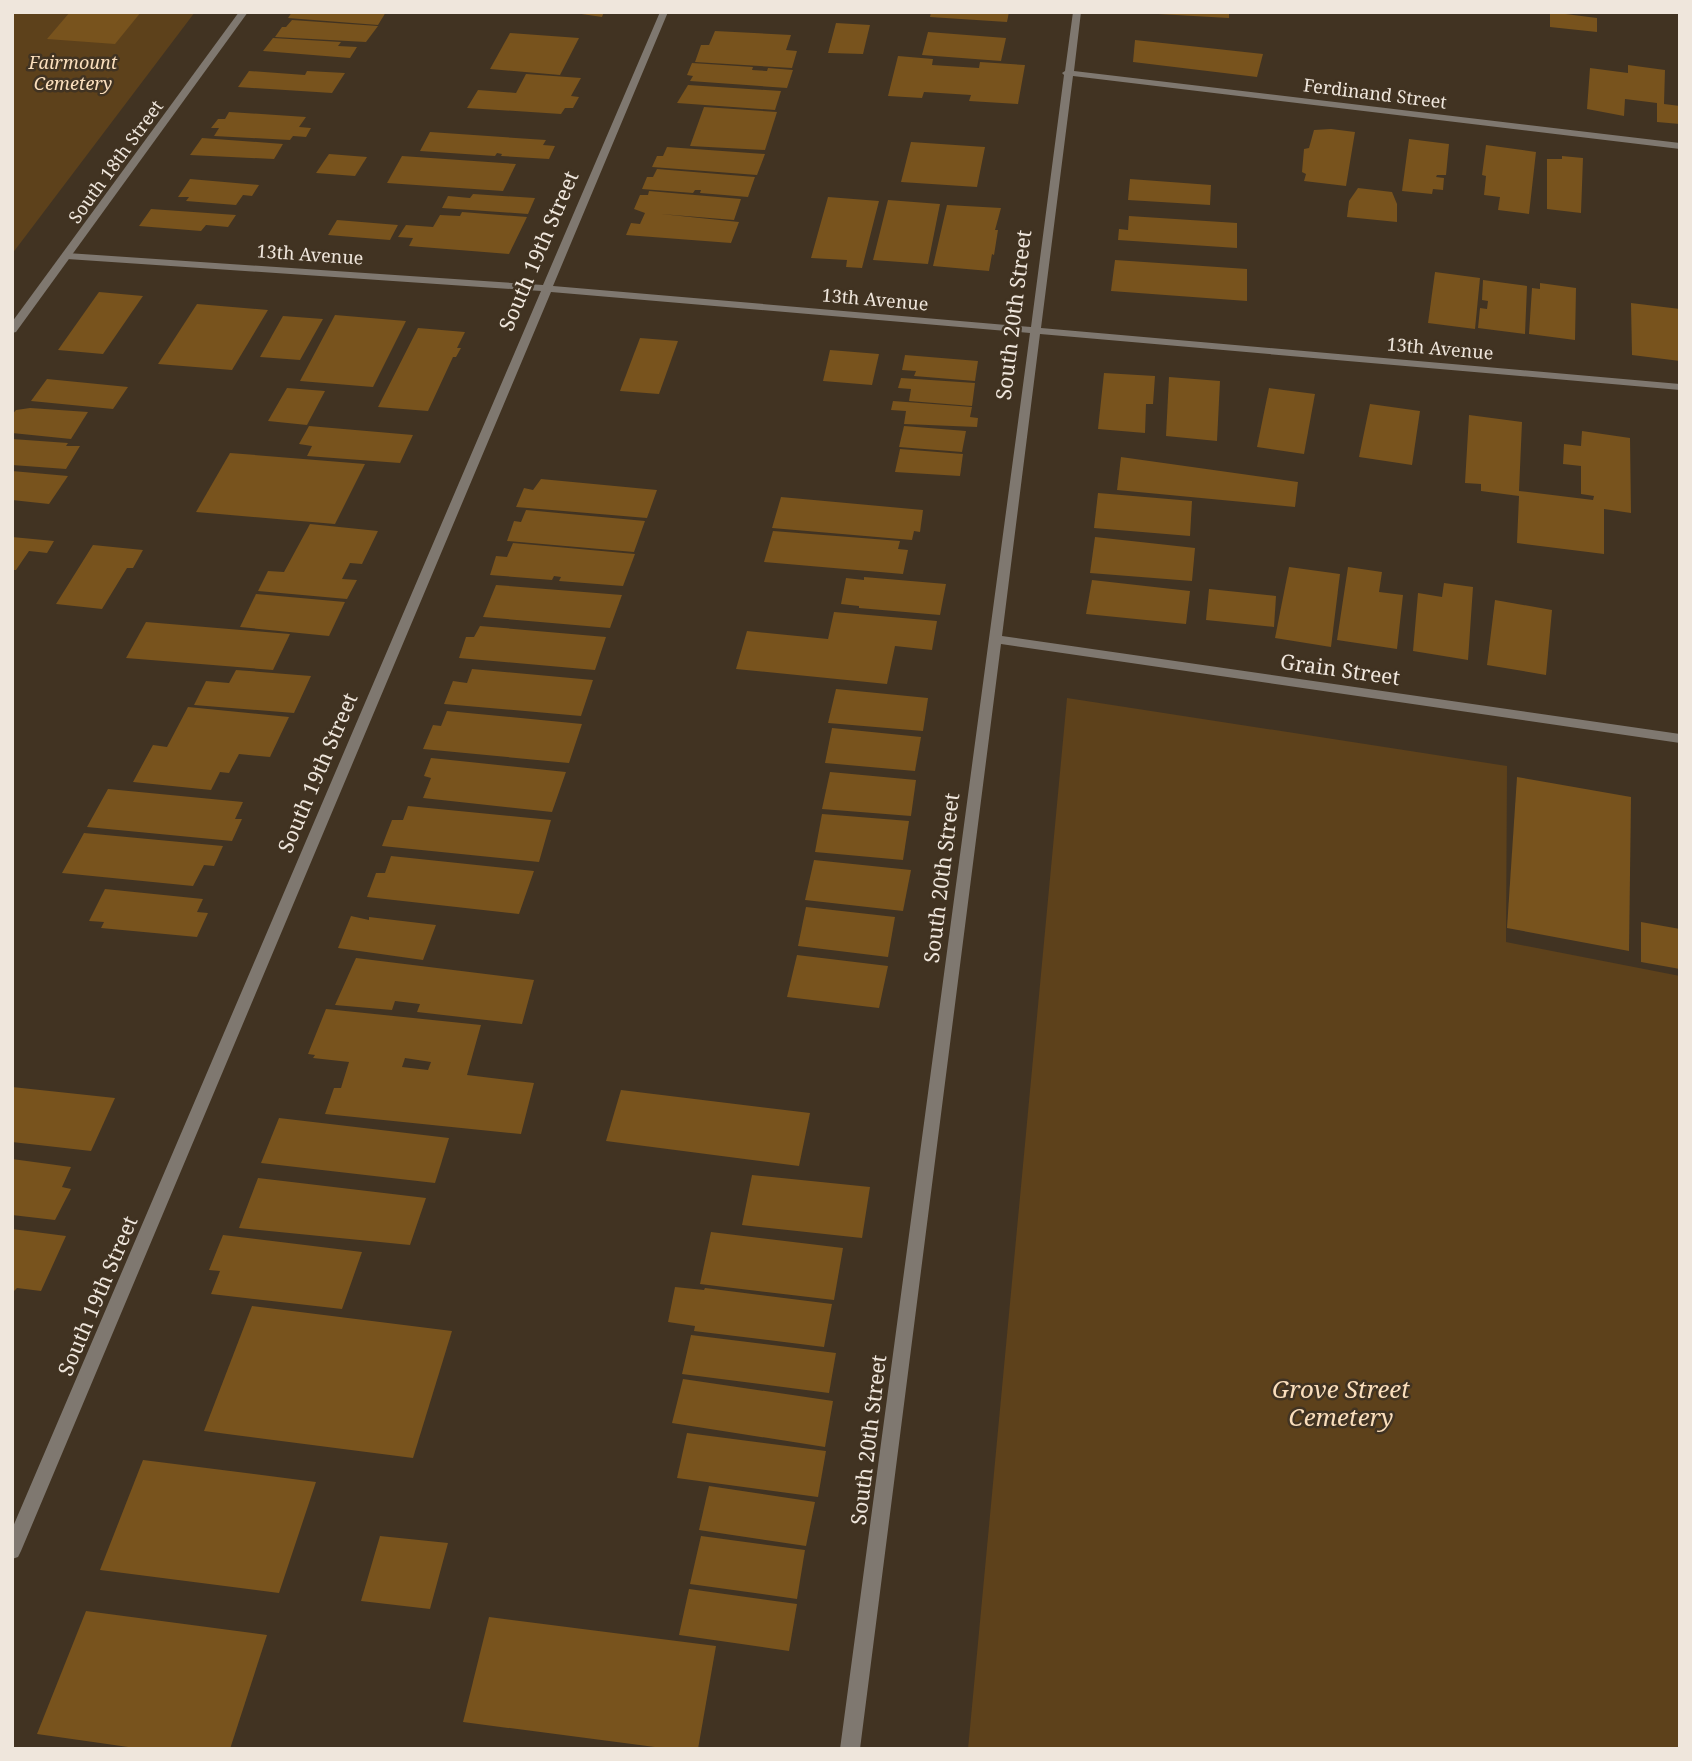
<svg xmlns="http://www.w3.org/2000/svg" width="1692" height="1761" viewBox="0 0 1692 1761" font-family="'Noto Serif',serif">
<style>
.green{fill:#5d411b}
.building{fill:#78531d;fill-rule:evenodd}
.lines{fill:none;stroke-linecap:round;stroke-linejoin:round}
.minor{fill:#7f7870;fill-rule:evenodd}
.tertiary{fill:#7f7870;fill-rule:evenodd}
.labels{text-anchor:middle;stroke-width:5;stroke-linejoin:round;paint-order:stroke}
.far-park-label{font-size:18px;font-style:italic;fill:#fadebc;stroke:#413322}
.far-street-label{font-size:18px;fill:#efe6dc;stroke:#413322}
.street-label{font-size:21px;fill:#efe6dc;stroke:#413322}
.near-park-label{font-size:24px;font-style:italic;fill:#fadebc;stroke:#413322}
</style>
<rect width="100%" height="100%" fill="#413322"/>
<g class="green">
<path d="M 12,12 L 195,12 L 12,254 Z"/>
<path d="M 1067,698 L 1507,766 L 1506,942 L 1680,976 L 1680,1749 L 968,1749 Z"/>
</g>
<g class="building">
<path d="M 70,12 L 141,12 L 115,44 L 47,39 Z"/>
<path d="M 292,12 L 386,12 L 378,25 L 288,18 Z"/>
<path d="M 568,12 L 604,12 L 602,17 Z"/>
<path d="M 931,12 L 1009,12 L 1007,22 L 930,17 Z"/>
<path d="M 1158,12 L 1229,12 L 1229,18 L 1158,14 Z"/>
<path d="M 1550,12 L 1597,18 L 1597,32 L 1550,27 Z"/>
<path d="M 292,20 L 378,26 L 366,42 L 275,37 L 282,27 L 286,27 Z"/>
<path d="M 836,23 L 870,25 L 863,54 L 828,53 Z"/>
<path d="M 715,31 L 791,35 L 786,50 L 797,51 L 792,68 L 695,62 L 701,45 L 709,45 Z"/>
<path d="M 928,32 L 1006,38 L 1001,61 L 922,55 Z"/>
<path d="M 510,33 L 579,38 L 560,75 L 490,69 Z"/>
<path d="M 273,38 L 341,42 L 338,46 L 357,47 L 350,58 L 263,51 Z"/>
<path d="M 1135,40 L 1263,54 L 1257,77 L 1133,62 Z"/>
<path d="M 898,56 L 933,59 L 932,65 L 979,68 L 980,62 L 1025,65 L 1018,104 L 969,101 L 971,95 L 924,92 L 922,98 L 888,96 Z"/>
<path d="M 692,63 L 753,67 L 752,70 L 767,71 L 768,68 L 793,70 L 787,88 L 690,81 L 693,76 L 687,75 Z"/>
<path d="M 1628,65 L 1665,70 L 1664,104 L 1680,106 L 1680,124 L 1657,122 L 1657,103 L 1625,99 L 1624,116 L 1587,109 L 1590,68 L 1628,73 Z"/>
<path d="M 249,71 L 305,75 L 307,71 L 345,73 L 332,93 L 238,87 Z"/>
<path d="M 526,74 L 581,78 L 571,96 L 579,97 L 573,108 L 565,108 L 561,114 L 467,108 L 478,90 L 516,93 Z"/>
<path d="M 688,85 L 781,91 L 775,110 L 677,103 Z"/>
<path d="M 704,107 L 777,112 L 765,150 L 690,146 Z"/>
<path d="M 229,112 L 306,117 L 299,127 L 311,128 L 306,137 L 293,136 L 290,140 L 214,136 L 219,128 L 211,128 L 218,119 L 225,119 Z"/>
<path d="M 1331,129 L 1355,132 L 1346,186 L 1304,181 L 1306,174 L 1302,172 L 1304,149 L 1309,148 L 1314,130 Z"/>
<path d="M 430,132 L 546,140 L 543,145 L 555,146 L 549,159 L 501,156 L 502,154 L 497,153 L 495,156 L 420,151 Z"/>
<path d="M 202,138 L 283,144 L 274,159 L 190,155 Z"/>
<path d="M 1409,139 L 1449,144 L 1446,175 L 1437,175 L 1436,177 L 1444,178 L 1443,190 L 1433,189 L 1432,194 L 1402,191 Z"/>
<path d="M 911,142 L 985,147 L 977,187 L 901,182 Z"/>
<path d="M 1486,145 L 1536,152 L 1529,214 L 1498,210 L 1500,197 L 1484,195 L 1486,176 L 1482,175 Z"/>
<path d="M 667,147 L 765,154 L 757,175 L 652,167 L 657,156 L 663,156 Z"/>
<path d="M 329,154 L 367,157 L 355,176 L 316,173 Z"/>
<path d="M 402,156 L 516,164 L 503,191 L 387,183 Z"/>
<path d="M 1562,156 L 1583,158 L 1581,213 L 1547,209 L 1547,159 L 1562,159 Z"/>
<path d="M 657,169 L 755,177 L 748,197 L 700,193 L 701,190 L 695,190 L 693,193 L 642,189 L 647,177 L 653,177 Z"/>
<path d="M 190,179 L 259,185 L 252,196 L 243,195 L 236,205 L 186,201 L 189,197 L 178,197 Z"/>
<path d="M 1130,179 L 1211,185 L 1210,205 L 1128,200 Z"/>
<path d="M 1358,188 L 1392,192 L 1397,204 L 1397,222 L 1347,217 L 1349,201 Z"/>
<path d="M 649,191 L 741,199 L 734,220 L 661,214 L 739,222 L 731,243 L 626,235 L 631,223 L 640,224 L 645,213 L 634,209 L 640,195 L 648,195 Z"/>
<path d="M 473,194 L 535,198 L 528,214 L 442,208 L 448,196 L 470,198 Z"/>
<path d="M 828,197 L 879,201 L 862,268 L 846,267 L 847,260 L 811,258 Z"/>
<path d="M 888,200 L 940,204 L 928,264 L 873,260 Z"/>
<path d="M 947,205 L 1001,208 L 995,230 L 998,230 L 994,255 L 992,254 L 989,271 L 933,266 Z"/>
<path d="M 151,209 L 236,215 L 228,227 L 206,225 L 201,231 L 139,226 Z"/>
<path d="M 462,212 L 527,217 L 509,254 L 409,246 L 413,238 L 398,237 L 406,225 L 433,227 L 440,215 L 460,216 Z"/>
<path d="M 1129,216 L 1237,223 L 1237,248 L 1118,240 L 1119,229 L 1128,230 Z"/>
<path d="M 337,220 L 398,225 L 390,240 L 328,235 Z"/>
<path d="M 1115,260 L 1247,269 L 1247,301 L 1111,291 Z"/>
<path d="M 1435,272 L 1480,278 L 1475,329 L 1428,323 Z"/>
<path d="M 1483,280 L 1527,286 L 1525,334 L 1478,328 L 1480,308 L 1487,309 L 1488,301 L 1482,300 Z"/>
<path d="M 1540,283 L 1576,288 L 1575,340 L 1529,334 L 1532,288 L 1540,289 Z"/>
<path d="M 99,292 L 143,296 L 103,354 L 58,350 Z"/>
<path d="M 1631,303 L 1680,309 L 1680,361 L 1632,355 Z"/>
<path d="M 197,304 L 268,310 L 232,370 L 158,364 Z"/>
<path d="M 335,315 L 406,321 L 373,387 L 300,381 Z"/>
<path d="M 283,316 L 323,319 L 300,360 L 260,357 Z"/>
<path d="M 418,328 L 465,332 L 457,348 L 461,348 L 456,357 L 453,357 L 428,411 L 378,407 Z"/>
<path d="M 640,338 L 678,341 L 659,394 L 620,391 Z"/>
<path d="M 830,350 L 879,354 L 872,385 L 823,381 Z"/>
<path d="M 905,355 L 978,361 L 975,381 L 914,376 L 916,371 L 902,370 Z"/>
<path d="M 1104,373 L 1155,376 L 1153,404 L 1146,404 L 1145,433 L 1098,429 Z"/>
<path d="M 1169,377 L 1220,381 L 1217,441 L 1166,436 Z"/>
<path d="M 901,378 L 975,383 L 972,406 L 909,401 L 911,389 L 898,388 Z"/>
<path d="M 47,379 L 128,387 L 113,409 L 31,401 Z"/>
<path d="M 287,388 L 325,391 L 307,425 L 268,421 Z"/>
<path d="M 1269,388 L 1315,394 L 1304,454 L 1257,447 Z"/>
<path d="M 893,401 L 972,407 L 970,417 L 978,418 L 977,427 L 904,424 L 906,411 L 891,410 Z"/>
<path d="M 1370,404 L 1420,411 L 1412,465 L 1359,457 Z"/>
<path d="M 30,408 L 88,412 L 71,439 L 12,433 L 12,415 L 16,410 Z"/>
<path d="M 1469,415 L 1522,422 L 1519,491 L 1593,500 L 1594,496 L 1581,494 L 1581,466 L 1563,464 L 1564,444 L 1581,446 L 1582,431 L 1630,438 L 1631,513 L 1604,509 L 1604,554 L 1517,543 L 1519,496 L 1481,491 L 1481,484 L 1465,483 Z"/>
<path d="M 309,426 L 413,435 L 400,463 L 307,456 L 312,446 L 299,444 Z"/>
<path d="M 904,426 L 966,431 L 962,452 L 899,447 Z"/>
<path d="M 12,439 L 68,443 L 66,446 L 80,446 L 66,469 L 12,465 Z"/>
<path d="M 900,449 L 963,454 L 960,476 L 895,472 Z"/>
<path d="M 230,453 L 365,464 L 335,524 L 196,512 Z"/>
<path d="M 1121,457 L 1298,482 L 1295,507 L 1117,490 Z"/>
<path d="M 12,471 L 68,476 L 49,504 L 12,500 Z"/>
<path d="M 541,479 L 657,490 L 647,518 L 516,507 L 524,488 L 533,490 Z"/>
<path d="M 1098,493 L 1192,501 L 1190,536 L 1094,528 Z"/>
<path d="M 781,497 L 923,510 L 920,532 L 914,531 L 912,540 L 772,528 Z"/>
<path d="M 526,510 L 645,521 L 634,552 L 507,541 L 514,521 L 521,522 Z"/>
<path d="M 310,524 L 378,531 L 362,564 L 350,563 L 342,579 L 357,580 L 347,599 L 258,591 L 268,571 L 284,572 Z"/>
<path d="M 773,531 L 900,541 L 898,549 L 908,550 L 903,574 L 764,562 Z"/>
<path d="M 12,537 L 54,541 L 47,553 L 29,551 L 16,570 L 12,570 Z"/>
<path d="M 1095,537 L 1195,548 L 1192,581 L 1090,573 Z"/>
<path d="M 513,543 L 635,554 L 623,586 L 559,581 L 561,577 L 554,576 L 552,580 L 490,575 L 496,556 L 507,557 Z"/>
<path d="M 93,545 L 143,550 L 133,568 L 127,568 L 102,609 L 56,604 Z"/>
<path d="M 1289,567 L 1340,574 L 1331,647 L 1275,638 Z"/>
<path d="M 1348,567 L 1382,572 L 1379,592 L 1403,595 L 1397,649 L 1337,640 Z"/>
<path d="M 864,577 L 946,584 L 940,615 L 859,608 L 859,606 L 841,604 L 846,578 L 864,580 Z"/>
<path d="M 1092,580 L 1190,591 L 1186,624 L 1086,614 Z"/>
<path d="M 1444,583 L 1473,587 L 1468,660 L 1413,651 L 1418,593 L 1442,597 Z"/>
<path d="M 496,585 L 622,595 L 610,628 L 483,617 Z"/>
<path d="M 1209,589 L 1276,596 L 1274,627 L 1206,620 Z"/>
<path d="M 256,594 L 345,602 L 329,636 L 240,627 Z"/>
<path d="M 1495,600 L 1552,610 L 1546,675 L 1487,665 Z"/>
<path d="M 834,612 L 937,621 L 932,650 L 895,646 L 887,684 L 736,669 L 747,631 L 828,639 Z"/>
<path d="M 146,622 L 290,634 L 273,670 L 126,658 Z"/>
<path d="M 480,626 L 606,637 L 595,670 L 459,658 L 466,637 L 474,637 Z"/>
<path d="M 472,669 L 593,680 L 581,716 L 444,704 L 453,681 L 467,683 Z"/>
<path d="M 236,670 L 311,676 L 294,713 L 194,705 L 206,681 L 229,683 Z"/>
<path d="M 836,689 L 928,698 L 923,731 L 828,723 Z"/>
<path d="M 188,707 L 289,717 L 270,757 L 239,754 L 229,773 L 220,772 L 211,790 L 133,782 L 153,745 L 167,747 Z"/>
<path d="M 447,711 L 582,724 L 569,763 L 423,749 L 433,725 L 441,726 Z"/>
<path d="M 832,728 L 921,737 L 915,771 L 825,763 Z"/>
<path d="M 431,758 L 566,772 L 552,812 L 423,798 L 431,778 L 424,776 Z"/>
<path d="M 830,772 L 916,780 L 911,816 L 822,809 Z"/>
<path d="M 1517,777 L 1631,797 L 1629,951 L 1507,928 Z"/>
<path d="M 108,789 L 243,802 L 235,819 L 242,819 L 232,841 L 87,827 Z"/>
<path d="M 408,806 L 551,820 L 539,862 L 382,846 L 392,820 L 403,820 Z"/>
<path d="M 822,814 L 909,821 L 903,860 L 815,852 Z"/>
<path d="M 84,833 L 223,846 L 214,866 L 204,865 L 193,886 L 62,873 Z"/>
<path d="M 391,856 L 534,871 L 519,914 L 367,897 L 376,873 L 385,873 Z"/>
<path d="M 814,860 L 911,870 L 903,911 L 805,900 Z"/>
<path d="M 105,889 L 203,899 L 197,912 L 208,913 L 197,937 L 101,928 L 104,922 L 89,921 Z"/>
<path d="M 806,907 L 895,917 L 888,957 L 798,946 Z"/>
<path d="M 351,916 L 369,920 L 369,917 L 436,925 L 423,960 L 338,948 Z"/>
<path d="M 1641,922 L 1680,929 L 1680,969 L 1641,962 Z"/>
<path d="M 797,955 L 888,966 L 879,1008 L 787,997 Z"/>
<path d="M 356,958 L 534,980 L 522,1024 L 417,1012 L 420,1004 L 395,1001 L 392,1010 L 335,1005 Z"/>
<path d="M 326,1009 L 481,1025 L 467,1075 L 534,1083 L 521,1134 L 325,1114 L 334,1088 L 341,1088 L 349,1062 L 313,1058 L 315,1055 L 308,1054 ZM 405,1058 L 431,1062 L 428,1070 L 402,1067 Z"/>
<path d="M 12,1087 L 115,1098 L 91,1151 L 12,1142 Z"/>
<path d="M 621,1090 L 810,1113 L 799,1166 L 606,1141 Z"/>
<path d="M 279,1118 L 449,1138 L 435,1183 L 261,1163 Z"/>
<path d="M 12,1159 L 71,1167 L 62,1187 L 71,1189 L 55,1220 L 12,1215 Z"/>
<path d="M 752,1175 L 870,1187 L 862,1238 L 742,1225 Z"/>
<path d="M 258,1178 L 426,1198 L 410,1245 L 239,1228 Z"/>
<path d="M 12,1229 L 66,1236 L 41,1291 L 17,1288 L 12,1293 Z"/>
<path d="M 711,1232 L 843,1248 L 834,1300 L 700,1284 Z"/>
<path d="M 223,1235 L 362,1252 L 342,1309 L 211,1294 L 220,1271 L 209,1270 Z"/>
<path d="M 675,1287 L 704,1290 L 705,1288 L 832,1304 L 824,1347 L 694,1331 L 695,1326 L 668,1322 Z"/>
<path d="M 252,1306 L 452,1331 L 413,1458 L 204,1431 Z"/>
<path d="M 691,1335 L 836,1353 L 829,1393 L 682,1374 Z"/>
<path d="M 683,1379 L 833,1401 L 825,1447 L 672,1423 Z"/>
<path d="M 687,1433 L 826,1451 L 818,1497 L 677,1478 Z"/>
<path d="M 143,1460 L 316,1482 L 279,1593 L 100,1570 Z"/>
<path d="M 709,1486 L 815,1502 L 806,1546 L 699,1530 Z"/>
<path d="M 380,1536 L 448,1543 L 430,1609 L 361,1601 Z"/>
<path d="M 701,1536 L 805,1550 L 797,1599 L 690,1584 Z"/>
<path d="M 689,1589 L 797,1604 L 789,1651 L 679,1635 Z"/>
<path d="M 86,1611 L 267,1635 L 230,1749 L 142,1749 L 37,1734 Z"/>
<path d="M 489,1617 L 716,1646 L 698,1749 L 670,1749 L 463,1722 Z"/>
</g>
<g class="lines">
<path class="minor" d="M 660,12 L 668,12 L 553,286 L 1031,327 L 1064,75 L 1062,73 L 1065,71 L 1073,12 L 1081,12 L 1074,71 L 1680,143 L 1680,149 L 1073,76 L 1041,328 L 1680,384 L 1680,390 L 1040,334 L 1002,636 L 1680,734 L 1680,743 L 1001,644 L 860,1749 L 840,1749 L 1030,333 L 551,292 L 21,1551 L 18,1557 L 12,1559 L 12,1529 L 541,291 L 67,259 L 62,256 L 67,253 L 543,285 Z"/>
<path class="tertiary" d="M 239,12 L 248,12 L 16,332 L 12,333 L 12,322 Z"/>
</g>
<g class="labels">
<g class="far-park-label">
<text x="73" y="69">Fairmount<tspan x="73" dy="21">Cemetery</tspan></text>
</g>
<g class="far-street-label">
<text transform="translate(1375 94) rotate(7)" y="6">Ferdinand Street</text>
<text transform="translate(116 162) rotate(-54)" y="6">South 18th Street</text>
<text transform="translate(310 255) rotate(4)" y="6">13th Avenue</text>
<text transform="translate(875 300) rotate(5)" y="6">13th Avenue</text>
<text transform="translate(1440 349) rotate(5)" y="6">13th Avenue</text>
</g>
<g class="street-label">
<text transform="translate(539 251) rotate(-67)" y="7">South 19th Street</text>
<text transform="translate(1014 315) rotate(-83)" y="7">South 20th Street</text>
<text transform="translate(1340 670) rotate(8)" y="7">Grain Street</text>
<text transform="translate(318 773) rotate(-67)" y="7">South 19th Street</text>
<text transform="translate(942 878) rotate(-83)" y="7">South 20th Street</text>
<text transform="translate(98 1296) rotate(-67)" y="7">South 19th Street</text>
<text transform="translate(869 1440) rotate(-83)" y="7">South 20th Street</text>
</g>
<g class="near-park-label">
<text x="1341" y="1398">Grove Street<tspan x="1341" dy="28">Cemetery</tspan></text>
</g>
</g>
<rect width="1692" height="1761" fill="none" stroke="#efe6dc" stroke-width="28"/>
</svg>
